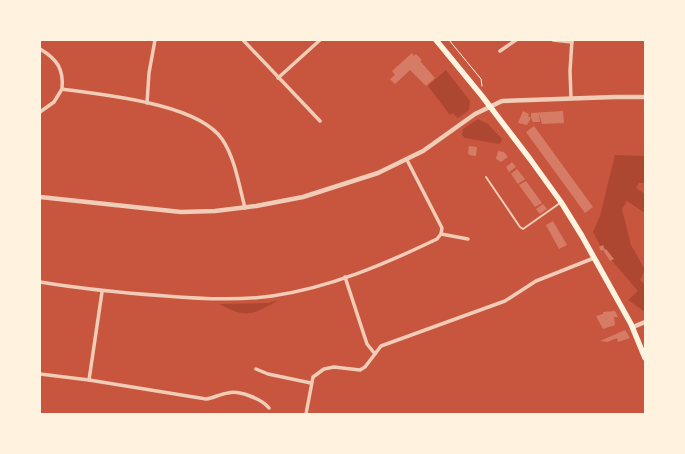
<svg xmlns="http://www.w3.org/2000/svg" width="685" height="454" viewBox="0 0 685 454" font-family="'DM Sans',sans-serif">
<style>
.green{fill:#ae4732}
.building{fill:#d67c66}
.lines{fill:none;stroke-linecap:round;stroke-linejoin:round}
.path{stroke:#fff3e0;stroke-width:1}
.service{stroke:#f1ccb7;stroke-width:2}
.minor{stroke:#f1ccb7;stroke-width:3.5}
.tertiary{stroke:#f1ccb7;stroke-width:4.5}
.primary{stroke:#fff3e0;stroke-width:5.5}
</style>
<rect width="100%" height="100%" fill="#c8553d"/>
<g class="green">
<path d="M 446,70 L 470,101 L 469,110 L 458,118 L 453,113 L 450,115 L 428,86 Z"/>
<path d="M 478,119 L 488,124 L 502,139 L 501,142 L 499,144 L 465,138 L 462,135 L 463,129 Z"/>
<path d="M 615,155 L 645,156 L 645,183 L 639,183 L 636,188 L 645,194 L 645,213 L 627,201 L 622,209 L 631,245 L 645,270 L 640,280 L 645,285 L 645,312 L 628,300 L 638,291 L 602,249 L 593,232 L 600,216 Z"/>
<path d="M 279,300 C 252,315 248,319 219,304 L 268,303 Z"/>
</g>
<g class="building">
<path d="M 412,53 L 414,56 L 416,54 L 422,60 L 420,61 L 435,78 L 426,86 L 410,70 L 395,84 L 390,79 L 395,75 L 392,71 Z"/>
<path d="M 523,111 L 529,114 L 528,116 L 531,118 L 527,125 L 518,123 Z"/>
<path d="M 563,111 L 564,123 L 542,124 L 539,113 L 540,122 L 533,122 L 531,118 L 531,113 Z"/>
<path d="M 534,126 L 593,207 L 585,213 L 526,132 Z"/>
<path d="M 469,146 L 477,147 L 476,156 L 469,155 L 468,153 Z"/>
<path d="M 498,151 L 504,152 L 508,157 L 501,162 L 496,159 Z"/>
<path d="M 512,162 L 516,167 L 509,172 L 506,167 Z"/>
<path d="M 517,169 L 525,179 L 518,184 L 511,174 Z"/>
<path d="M 526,181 L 542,203 L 535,207 L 519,185 Z"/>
<path d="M 543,204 L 547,209 L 540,214 L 536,209 Z"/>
<path d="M 553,221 L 567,245 L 559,249 L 546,225 Z"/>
<path d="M 603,245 L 605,250 L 606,249 L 614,259 L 610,261 L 603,250 L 601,251 L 599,247 Z"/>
<path d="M 615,311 L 618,317 L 614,317 L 615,325 L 603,329 L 596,316 L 603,314 L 603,312 Z"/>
<path d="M 625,330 L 630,338 L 618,342 L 617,338 L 607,342 L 600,341 Z"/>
</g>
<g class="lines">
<path class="path" d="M 449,40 L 481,79 L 482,86"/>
<path class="service" d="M 486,177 L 520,227 L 523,229 L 560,203"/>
<g class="minor">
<path d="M 243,40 L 320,121"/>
<path d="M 553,40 L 572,42"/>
<path d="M 40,49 C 57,59 64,69 62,89"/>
<path d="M 500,51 L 516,40"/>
<path d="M 278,78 L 320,40"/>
<path d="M 571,98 L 570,71 L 572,40"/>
<path d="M 147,103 L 149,73 L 155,40"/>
<path d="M 40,112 L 54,102 L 62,89 C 103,95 197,103 222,139 C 235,158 239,185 245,208"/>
<path d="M 441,234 L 468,239"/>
<path d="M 345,277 L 367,344 L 375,354"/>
<path d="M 40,282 C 82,289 124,293 166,296 C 201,299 237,301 272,296 C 329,288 385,264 437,239 L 441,234 L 442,228 L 407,160"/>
<path d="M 256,369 L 268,374 L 311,383"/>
<path d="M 40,374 L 89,380 L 206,399 C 214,398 220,394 228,393 C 239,390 262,399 269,408"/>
<path d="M 89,380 L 102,292"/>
<path d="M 306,414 L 313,377 L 324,369 L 334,367 L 360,370 L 365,367 L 381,346 L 505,301 L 536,281 L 594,258"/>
</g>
<g class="tertiary">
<path d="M 40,197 L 181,212 L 215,211 L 256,206 L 303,197 L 378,173 L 423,151 L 475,114 L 502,101 L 615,97 L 645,97"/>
<path d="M 633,327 L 645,322"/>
</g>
<path class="primary" d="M 436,40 L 482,96 L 530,159 L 561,202 L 582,236 L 631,324 L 645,358"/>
</g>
<rect width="685" height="454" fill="none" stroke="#fff3e0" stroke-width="82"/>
</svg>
